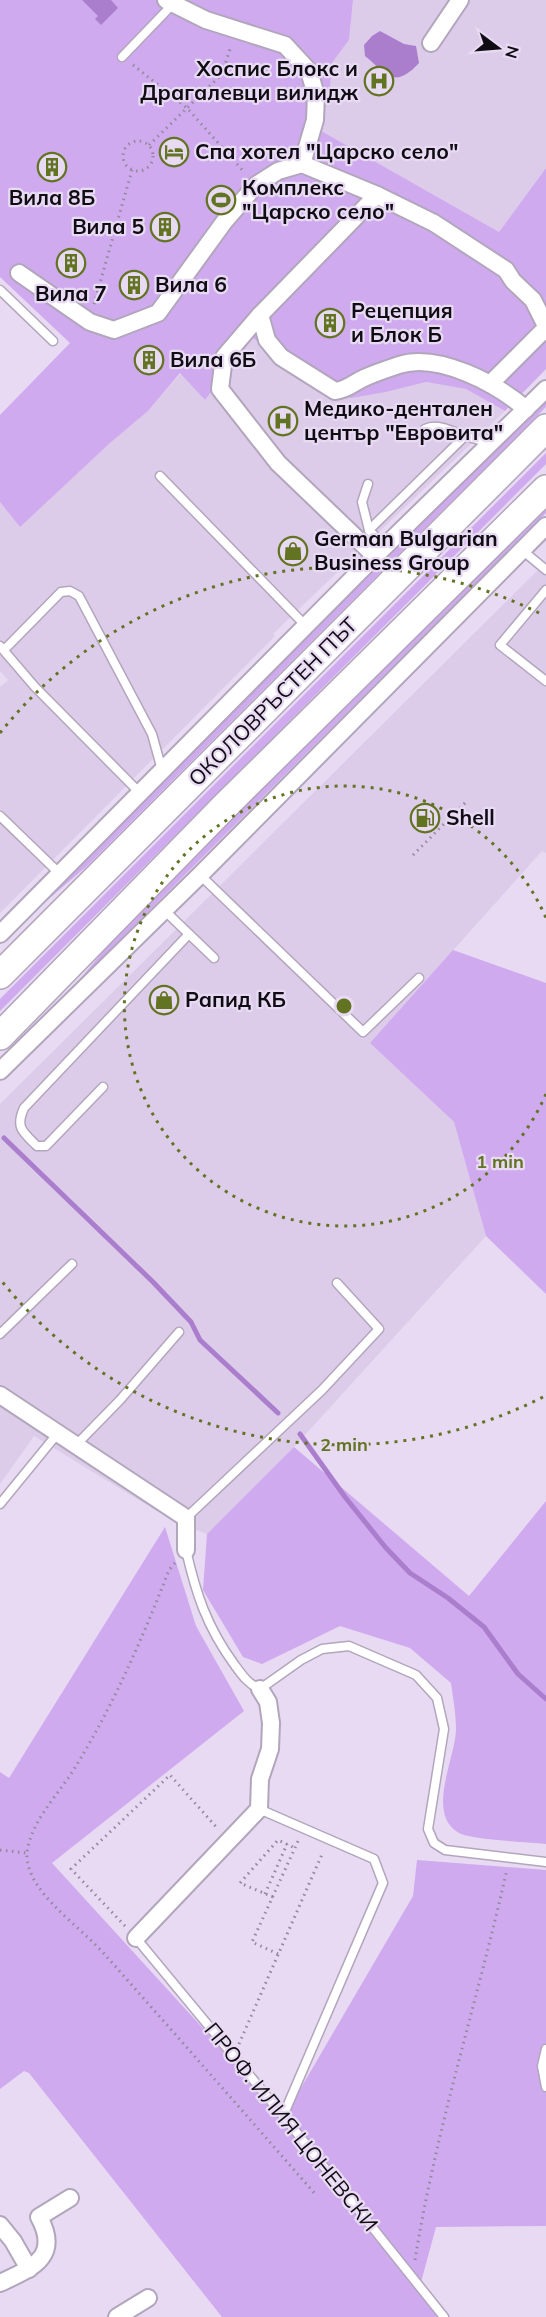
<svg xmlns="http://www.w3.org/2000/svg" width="546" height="2317" viewBox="0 0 546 2317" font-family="Mulish,sans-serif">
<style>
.built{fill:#dcccea}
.green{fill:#cfaaee}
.water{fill:#aa7ecd}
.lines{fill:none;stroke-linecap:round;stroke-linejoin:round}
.stream{stroke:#aa7ecd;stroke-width:5}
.service-casing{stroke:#b2a6bc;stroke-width:11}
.minor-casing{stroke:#b2a6bc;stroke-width:20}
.trunk-casing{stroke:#b2a6bc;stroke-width:30}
.path{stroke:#92899a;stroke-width:3;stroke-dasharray:1.5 4.5;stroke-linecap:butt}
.service{stroke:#fff;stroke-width:8}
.minor{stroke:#fff;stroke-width:16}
.trunk{stroke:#fff;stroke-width:27}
.ring{fill:none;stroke:#627321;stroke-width:3;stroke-dasharray:3 6}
.labels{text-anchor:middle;stroke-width:4.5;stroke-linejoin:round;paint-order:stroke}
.poi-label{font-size:21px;font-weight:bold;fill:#100c13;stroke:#e7daf2;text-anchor:start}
.street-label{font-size:21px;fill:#100c13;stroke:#e7daf2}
.centre{fill:#627321;stroke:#e7daf2;stroke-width:3}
.ring-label{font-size:18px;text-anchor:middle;font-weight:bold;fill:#627321;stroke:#e7daf2;stroke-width:4.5;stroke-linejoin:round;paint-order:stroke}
</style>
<rect width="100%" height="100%" fill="#e7daf2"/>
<g class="built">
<path d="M 353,0 L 546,0 L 546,168 L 499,232 L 316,128 L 329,99 L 332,63 L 349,40 Z"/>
<path d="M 253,338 L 332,394 L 353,398 L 386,392 L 426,382 L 466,389 L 505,411 L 273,634 L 275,636 L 0,913 L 0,687 L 8,680 L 0,671 L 0,502 L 20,526 L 110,443 L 148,411 L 181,373 L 205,400 Z"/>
<path d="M 546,562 L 546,853 L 542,851 L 370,1043 L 454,1122 L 486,1236 L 294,1447 L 207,1534 L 173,1521 L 34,1436 L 0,1484 L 0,1104 Z"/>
</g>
<g class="green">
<path d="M 0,0 L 353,0 L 349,40 L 332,63 L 329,99 L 316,128 L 499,232 L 546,168 L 546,369 L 505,411 L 466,389 L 426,382 L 386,392 L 352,398 L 332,394 L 253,338 L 205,400 L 180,373 L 148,411 L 110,443 L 20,527 L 0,502 L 0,415 L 70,343 L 0,277 Z"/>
<path d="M 546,397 L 546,407 L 87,866 L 17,926 Z"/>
<path d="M 546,453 L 546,464 L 0,1011 L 0,999 Z"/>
<path d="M 546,503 L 546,513 L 77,983 L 133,915 Z"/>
<path d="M 453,950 L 546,983 L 546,1294 L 486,1236 L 454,1122 L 370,1043 Z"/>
<path d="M 294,1447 L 469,1596 L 546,1501 L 546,1844 C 528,1842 473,1840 459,1833 C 425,1814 456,1757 456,1729 C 456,1714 453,1698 451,1683 L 410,1648 L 340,1626 L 262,1664 L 243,1657 L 203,1590 L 207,1534 Z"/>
<path d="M 165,1527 L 196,1626 L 244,1711 L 52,1863 L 284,2117 L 413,1896 L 417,1860 L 546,1870 L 546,2226 L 436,2227 L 421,2282 L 450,2317 L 222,2317 L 29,2073 L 24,2071 L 0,2089 L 0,1772 L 9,1778 Z"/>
</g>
<g class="water">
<path d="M 82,0 L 111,0 L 118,8 L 101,25 L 95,19 L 98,16 Z"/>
<path d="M 380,31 L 404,44 L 416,46 L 419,63 C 394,90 387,74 365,56 L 364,45 L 372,36 Z"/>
</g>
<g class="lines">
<g class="stream">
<path d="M 4,1138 L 153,1282 L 191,1322 L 200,1340 L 278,1413"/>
<path d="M 300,1434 L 345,1497 L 386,1548 L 410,1573 L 448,1598 L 484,1627 L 518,1674 L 546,1699"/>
</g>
<g class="service-casing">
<g id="service">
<path d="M 122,57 L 172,5"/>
<path d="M 0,290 L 53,341"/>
<path d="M 425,429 C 438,423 452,431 465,436"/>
<path d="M 160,476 L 306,626"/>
<path d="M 368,484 L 362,502 L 369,530"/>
<path d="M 385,547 L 369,530 L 465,436 L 490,443"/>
<path d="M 522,550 L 546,570"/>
<path d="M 546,590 L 500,645 L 546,681"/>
<path d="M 0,646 L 35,687 L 140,793"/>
<path d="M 4,650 L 61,592 L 70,591 L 79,596 L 152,734 L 162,770"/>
<path d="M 0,816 L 59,873"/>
<path d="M 200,875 L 363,1032 L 419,978"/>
<path d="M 164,910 L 214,958"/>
<path d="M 103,1087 L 46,1146 L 37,1146 C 23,1132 15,1128 24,1108 L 189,934"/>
<path d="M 0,1334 L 72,1264"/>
<path d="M 77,1444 L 120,1400 L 179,1332"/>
<path d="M 0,1504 L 58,1433"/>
<path d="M 186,1518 L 322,1390 L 379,1329 L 337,1283"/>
<path d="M 186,1550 C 196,1594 207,1627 234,1664 C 242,1675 248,1684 260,1689 L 301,1660 L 322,1649 L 349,1646 L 416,1675 L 437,1698 L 444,1729 L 428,1829 L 434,1843 L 445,1850 L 546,1862"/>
<path d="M 259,1809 L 374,1859 L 383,1883 L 283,2116"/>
<path d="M 136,1938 L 289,2123 L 444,2317"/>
<path d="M 546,2049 L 542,2066 L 546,2087"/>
</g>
</g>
<g class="minor-casing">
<g id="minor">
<path d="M 166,0 L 206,20 L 285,45 L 309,71 L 316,95 L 315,120 L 302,164"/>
<path d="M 431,43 L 460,0"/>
<path d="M 19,273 L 90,322 L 114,330 L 158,313 L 224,222 L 256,185 L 278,171 L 302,164 L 377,195 L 434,223 L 506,270 L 513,281 L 533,300 L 546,326"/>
<path d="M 260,315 L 267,340 L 281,357 L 335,391 C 347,390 353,383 364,378 C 375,373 387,369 399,365 C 438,352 497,384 526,409"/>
<path d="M 490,384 L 546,328"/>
<path d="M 375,556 L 278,463 L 220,389 L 224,357 L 260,315 L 377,195"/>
<path d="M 0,934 L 375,556 L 546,389"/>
<path d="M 0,1071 L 200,875 L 546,526"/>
<path d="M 0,1395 L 186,1518 L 186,1550"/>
<path d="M 136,1938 L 259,1809 L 260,1779 L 270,1749 L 271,1723 L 268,1702 L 260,1689"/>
<path d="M 0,2225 L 13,2241 L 29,2269"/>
<path d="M 0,2283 C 32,2268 61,2257 39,2217 L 70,2198"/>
<path d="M 117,2317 L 148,2298"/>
</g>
</g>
<g class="trunk-casing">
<g id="trunk">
<path d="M 0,975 L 546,428"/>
<path d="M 0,1036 L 225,806 L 546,489"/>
</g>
</g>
<g class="path">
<path d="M 133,65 L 187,108 L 245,173"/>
<circle cx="138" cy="156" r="15"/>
<path d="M 149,145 L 222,74 L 231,46"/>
<path d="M 94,304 L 132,170"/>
<path d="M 413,855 L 465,803"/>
<path d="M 175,1563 L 169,1570 C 143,1637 114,1704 76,1766 C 60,1793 32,1819 27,1852 C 26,1863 31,1876 38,1886 C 53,1909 88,1935 107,1957 C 177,2036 247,2116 316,2195"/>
<path d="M 0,1850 L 27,1853"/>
<path d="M 265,1894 L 287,1844"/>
<path d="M 273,1897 L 240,1883 L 278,1840 L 295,1848"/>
<path d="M 125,1926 L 71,1869 L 170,1775 L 218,1829"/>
<path d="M 278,1954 L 252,1942 L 299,1839"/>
<path d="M 239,2044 L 323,1852"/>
<path d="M 415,2260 C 436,2128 478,2000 507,1869"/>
</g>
<use href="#service" class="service"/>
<use href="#minor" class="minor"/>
<use href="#trunk" class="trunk"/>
</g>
<g class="ring">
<path d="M546 1094A220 220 0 1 1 546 918"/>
<path d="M543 1397A439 439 0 0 1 0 1279M0 733A439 439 0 0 1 543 615"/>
</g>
<defs>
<g id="hospital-ring" transform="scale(1.5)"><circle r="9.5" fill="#e7daf2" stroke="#627321" stroke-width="1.5"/><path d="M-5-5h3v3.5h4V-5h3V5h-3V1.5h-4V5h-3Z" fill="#627321"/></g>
<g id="hotel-ring" transform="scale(1.5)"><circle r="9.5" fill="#e7daf2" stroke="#627321" stroke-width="1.5"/><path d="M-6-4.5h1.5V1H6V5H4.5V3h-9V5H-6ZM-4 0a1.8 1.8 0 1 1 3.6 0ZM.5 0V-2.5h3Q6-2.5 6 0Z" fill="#627321"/></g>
<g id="building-ring" transform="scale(1.5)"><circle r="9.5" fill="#e7daf2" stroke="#627321" stroke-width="1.5"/><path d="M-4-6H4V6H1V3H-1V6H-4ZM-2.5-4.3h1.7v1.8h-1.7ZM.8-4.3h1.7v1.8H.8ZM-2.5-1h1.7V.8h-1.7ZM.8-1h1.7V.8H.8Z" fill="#627321"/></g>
<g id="stadium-ring" transform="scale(1.5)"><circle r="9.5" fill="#e7daf2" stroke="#627321" stroke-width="1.5"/><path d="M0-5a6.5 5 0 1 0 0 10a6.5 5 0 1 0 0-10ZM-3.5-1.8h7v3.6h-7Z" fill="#627321"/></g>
<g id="shop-ring" transform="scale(1.5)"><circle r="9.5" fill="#e7daf2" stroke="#627321" stroke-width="1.5"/><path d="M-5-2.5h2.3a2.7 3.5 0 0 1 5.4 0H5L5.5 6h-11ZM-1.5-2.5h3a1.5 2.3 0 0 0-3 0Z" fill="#627321"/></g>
<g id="fuel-ring" transform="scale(1.5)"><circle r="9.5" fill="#e7daf2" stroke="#627321" stroke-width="1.5"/><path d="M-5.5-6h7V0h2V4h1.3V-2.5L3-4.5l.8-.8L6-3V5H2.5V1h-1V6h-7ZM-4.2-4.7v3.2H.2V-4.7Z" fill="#627321"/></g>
</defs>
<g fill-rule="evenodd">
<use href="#hospital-ring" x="379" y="81"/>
<use href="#hotel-ring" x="174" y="152"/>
<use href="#building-ring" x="52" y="167"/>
<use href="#stadium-ring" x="221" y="200"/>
<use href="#building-ring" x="165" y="227"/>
<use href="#building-ring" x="71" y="263"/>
<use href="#building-ring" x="134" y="285"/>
<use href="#building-ring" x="330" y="323"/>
<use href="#building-ring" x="149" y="360"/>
<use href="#hospital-ring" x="283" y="421"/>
<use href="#shop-ring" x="293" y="551"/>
<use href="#fuel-ring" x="425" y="818"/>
<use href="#shop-ring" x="164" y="1000"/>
</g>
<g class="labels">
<g class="poi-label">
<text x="358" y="76" text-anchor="end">Хоспис Блокс и<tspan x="358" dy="24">Драгалевци вилидж</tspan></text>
<text x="195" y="159">Спа хотел "Царско село"</text>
<text x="242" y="195">Комплекс<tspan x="242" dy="24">"Царско село"</tspan></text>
<text x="52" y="205" text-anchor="middle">Вила 8Б</text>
<text x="144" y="234" text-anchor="end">Вила 5</text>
<text x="155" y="292">Вила 6</text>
<text x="71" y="301" text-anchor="middle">Вила 7</text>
<text x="351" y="318">Рецепция<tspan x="351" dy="24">и Блок Б</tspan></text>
<text x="170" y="367">Вила 6Б</text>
<text x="304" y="416">Медико-дентален<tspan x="304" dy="24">център "Евровита"</tspan></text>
<text x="314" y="546">German Bulgarian<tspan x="314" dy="24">Business Group</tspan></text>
<text x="446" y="825">Shell</text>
<text x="185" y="1007">Рапид КБ</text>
</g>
<g class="street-label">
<text transform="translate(273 702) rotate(-45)" y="7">ОКОЛОВРЪСТЕН ПЪТ</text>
<text transform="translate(291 2127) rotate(51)" y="7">ПРОФ. ИЛИЯ ЦОНЕВСКИ</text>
</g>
</g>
<circle cx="344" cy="1006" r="9" class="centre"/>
<g class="ring-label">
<text x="500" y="1168">1 min</text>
<text x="344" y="1451">2 min</text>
</g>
<g transform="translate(498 48) rotate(106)" stroke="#e7daf2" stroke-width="4.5" paint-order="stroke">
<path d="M0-4.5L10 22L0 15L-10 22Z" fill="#100c13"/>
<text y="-9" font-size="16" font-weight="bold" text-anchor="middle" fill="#100c13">N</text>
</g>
</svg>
